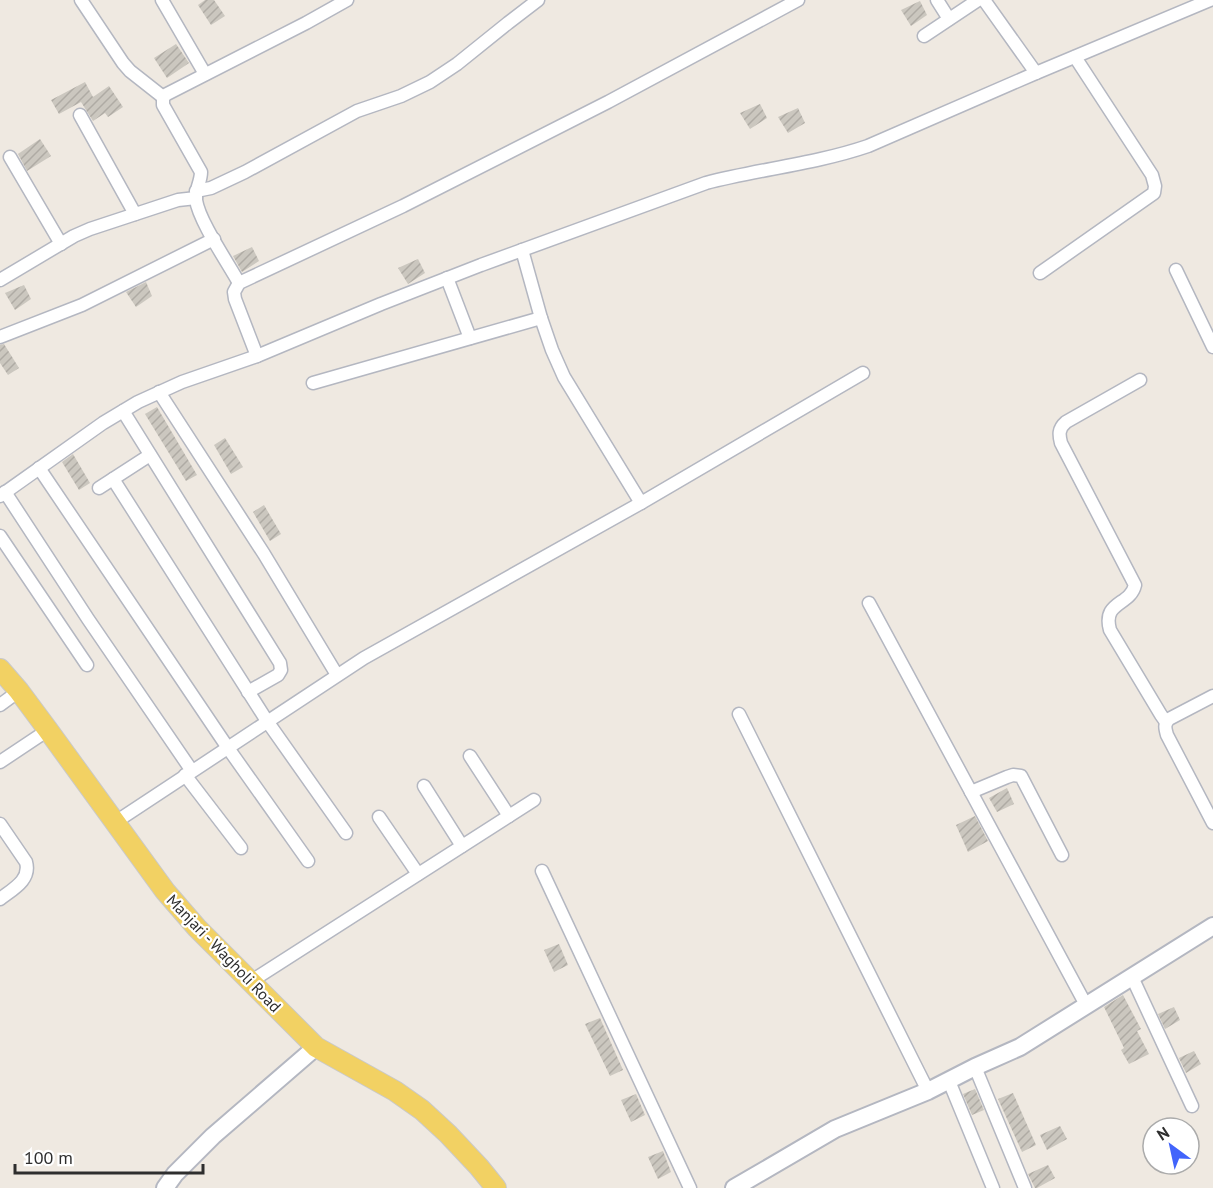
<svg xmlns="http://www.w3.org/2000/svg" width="1213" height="1188" viewBox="0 0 1213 1188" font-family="'PT Sans',sans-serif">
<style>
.building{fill:url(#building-hatch)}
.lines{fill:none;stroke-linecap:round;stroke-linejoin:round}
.minor-casing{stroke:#b4b7c1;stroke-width:15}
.tertiary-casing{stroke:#b4b7c1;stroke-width:20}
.primary-casing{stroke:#c9c9c9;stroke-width:22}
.minor{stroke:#fff;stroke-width:12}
.tertiary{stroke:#fff;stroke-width:16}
.primary{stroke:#f2d163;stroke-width:20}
.labels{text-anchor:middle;stroke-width:4.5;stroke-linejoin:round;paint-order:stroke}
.street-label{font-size:16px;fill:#2e2e2e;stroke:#fff}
</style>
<defs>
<pattern id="building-hatch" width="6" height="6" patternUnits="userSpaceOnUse" patternTransform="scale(1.5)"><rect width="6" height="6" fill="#cbc7bf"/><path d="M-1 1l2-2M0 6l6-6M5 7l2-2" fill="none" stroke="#afaba4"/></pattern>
</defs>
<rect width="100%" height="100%" fill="#efe9e1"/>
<g class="building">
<path d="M 205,0 L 214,0 L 225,16 L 211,25 L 198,5 Z"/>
<path d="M 920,1 L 927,15 L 911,26 L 901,10 Z"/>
<path d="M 176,44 L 189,63 L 167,78 L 154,58 Z"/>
<path d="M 85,82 L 93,97 L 109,86 L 123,107 L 108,117 L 105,113 L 93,121 L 81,102 L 59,114 L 51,100 Z"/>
<path d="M 760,104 L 767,118 L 750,129 L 740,113 Z"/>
<path d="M 798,108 L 805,123 L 788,133 L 778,117 Z"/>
<path d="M 40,139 L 51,156 L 27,171 L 18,154 Z"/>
<path d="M 252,247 L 259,261 L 242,272 L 233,256 Z"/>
<path d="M 418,259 L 425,273 L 408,284 L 398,268 Z"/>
<path d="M 146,282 L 152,296 L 136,307 L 126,292 Z"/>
<path d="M 24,285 L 31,299 L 15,310 L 5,293 Z"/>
<path d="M 4,344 L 19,368 L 8,375 L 0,363 L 0,345 Z"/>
<path d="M 157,407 L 197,475 L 186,481 L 145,414 Z"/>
<path d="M 225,438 L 243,467 L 231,474 L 214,445 Z"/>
<path d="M 73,454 L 90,483 L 79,490 L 62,462 Z"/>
<path d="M 264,505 L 281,534 L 270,541 L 253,512 Z"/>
<path d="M 1007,788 L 1014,804 L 997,812 L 989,798 Z"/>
<path d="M 975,816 L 988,841 L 968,852 L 956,825 Z"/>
<path d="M 559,944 L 568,965 L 554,972 L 544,950 Z"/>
<path d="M 1123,995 L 1141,1029 L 1137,1031 L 1149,1054 L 1129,1064 L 1121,1050 L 1124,1048 L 1104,1007 Z"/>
<path d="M 1174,1007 L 1180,1020 L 1165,1029 L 1158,1014 Z"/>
<path d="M 600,1018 L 623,1070 L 610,1076 L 585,1024 Z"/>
<path d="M 1194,1051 L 1201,1064 L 1186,1073 L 1179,1058 Z"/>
<path d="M 975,1089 L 984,1110 L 972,1115 L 963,1094 Z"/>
<path d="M 1013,1093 L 1036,1145 L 1022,1152 L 998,1099 Z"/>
<path d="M 636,1094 L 645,1115 L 631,1122 L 621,1100 Z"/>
<path d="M 1060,1126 L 1067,1139 L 1047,1150 L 1040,1135 Z"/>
<path d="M 663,1151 L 671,1172 L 658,1179 L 648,1157 Z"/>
<path d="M 1048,1165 L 1055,1178 L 1037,1188 L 1035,1188 L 1028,1174 Z"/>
</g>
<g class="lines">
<g class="minor-casing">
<g id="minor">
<path d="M 81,0 L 123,63 L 130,71 L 163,97"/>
<path d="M 162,0 L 205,74"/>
<path d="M 937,0 L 949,19"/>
<path d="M 984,0 L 1036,73"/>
<path d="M 924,36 L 978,0"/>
<path d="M 80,115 L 135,214"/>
<path d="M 10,157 L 61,244"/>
<path d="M 196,191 L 211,188 L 245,172 L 357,111 L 401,96 L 430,82 L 457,64 L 508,23 L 538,0"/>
<path d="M 522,250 L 541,318 L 552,350 L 564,377 L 641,503"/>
<path d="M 1176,270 L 1213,347"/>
<path d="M 1040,273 L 1154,193 L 1155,186 L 1152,175 L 1075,57"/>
<path d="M 447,278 L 470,338"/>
<path d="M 0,280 L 74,236 L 90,229 L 178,200 L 196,198"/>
<path d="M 239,283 C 228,263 199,221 196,200 C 195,190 201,182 201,172 L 163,105 L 163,97 L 167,94 L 306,23 L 347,0"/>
<path d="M 0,337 L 82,305 L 214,239"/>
<path d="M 257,356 L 235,299 L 234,292 L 239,283 L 403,206 L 608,102 L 798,0"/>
<path d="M 1140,380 L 1066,422 C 1058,429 1059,435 1061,443 L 1135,585 C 1130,606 1102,601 1110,630 L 1161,715 L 1166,722"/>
<path d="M 313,383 L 541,318"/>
<path d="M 159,392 L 264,554 L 337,675"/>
<path d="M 123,411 L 280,663 L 281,670 L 278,675 L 248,692"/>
<path d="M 39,468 L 228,748 L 308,861"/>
<path d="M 113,479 L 267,721 L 346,833"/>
<path d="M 99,488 L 150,455"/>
<path d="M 5,492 L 88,619 L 192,771"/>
<path d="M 0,496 L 103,423 L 138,402 L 182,382 L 257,356 L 381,304 L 481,265 L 706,183 C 760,169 815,164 868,146 L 1036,73 L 1210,0"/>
<path d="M 0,536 L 87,665"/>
<path d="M 869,603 L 1086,1005"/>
<path d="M 1213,696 L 1169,719 C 1164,724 1165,728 1167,735 L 1213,823"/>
<path d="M 0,705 L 19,691"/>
<path d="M 739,714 L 928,1091"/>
<path d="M 470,756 L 509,816"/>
<path d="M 0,762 L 48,730"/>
<path d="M 185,775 L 241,848"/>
<path d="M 424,786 L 462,846"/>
<path d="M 971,792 L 1007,777 L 1013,775 L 1021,776 L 1062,855"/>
<path d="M 379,817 L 418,874"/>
<path d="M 114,823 L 364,658 L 641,503 L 863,373"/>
<path d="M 0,824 L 26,862 C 31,880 13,889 0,899"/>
<path d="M 542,871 L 690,1188"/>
<path d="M 1132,977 L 1192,1106"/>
<path d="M 250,982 L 534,800"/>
<path d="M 975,1067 L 1025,1188"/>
<path d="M 949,1081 L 993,1188"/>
</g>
</g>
<g class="tertiary-casing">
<g id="tertiary">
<path d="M 165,1188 L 175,1174 L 213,1136 L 316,1047"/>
<path d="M 734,1188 L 835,1129 L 928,1091 L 975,1067 L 1020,1047 L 1213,926"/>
</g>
</g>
<g class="primary-casing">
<path id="primary" d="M 0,669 L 19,691 L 48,730 L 165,891 L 197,928 L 316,1047 L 395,1091 L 422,1110 L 448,1134 L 479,1167 L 496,1188"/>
</g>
<use href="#minor" class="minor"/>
<use href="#tertiary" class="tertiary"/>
<use href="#primary" class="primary"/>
</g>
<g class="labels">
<g class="street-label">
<text transform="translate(224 953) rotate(46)" y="6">Manjari - Wagholi Road</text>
</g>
</g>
<g transform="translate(1171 1146) rotate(327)"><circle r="28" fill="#ffffff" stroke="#ababab" stroke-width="1.5"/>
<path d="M0-4.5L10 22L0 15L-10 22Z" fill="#4264fb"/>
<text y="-9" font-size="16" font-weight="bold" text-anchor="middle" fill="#2e2e2e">N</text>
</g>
<path d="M15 1164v9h188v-9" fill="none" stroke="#2e2e2e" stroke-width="3"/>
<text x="24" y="1164" font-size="18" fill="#2e2e2e" stroke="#ffffff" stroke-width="4.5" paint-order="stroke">100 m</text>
</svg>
